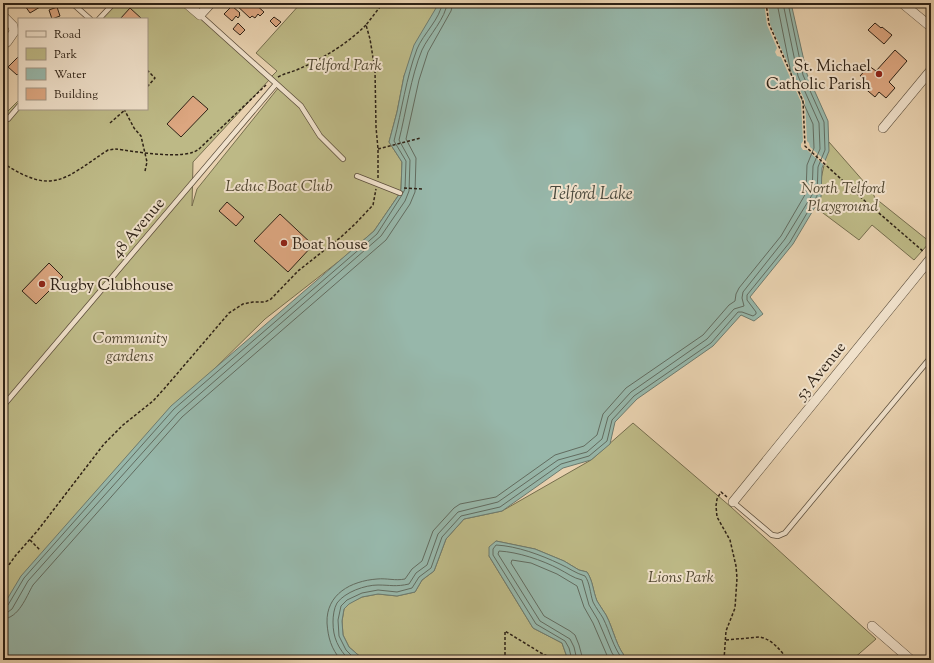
<svg xmlns="http://www.w3.org/2000/svg" width="934" height="663" viewBox="0 0 934 663" font-family="'Sorts Mill Goudy',serif">
<style>
.green{fill:#bdb986;stroke:#766e4e;fill-rule:evenodd}
.water{fill:#97b7aa;stroke:#6d7b6f}
.pier{fill:#e8d1af}
.lines{fill:none;stroke-linecap:round;stroke-linejoin:round}
.shore{stroke:#626c60;stroke-width:1}
.building{fill:#dca680;stroke:#2e2216}
.lane-casing{stroke:#5c4e3c;stroke-width:6}
.street-casing{stroke:#5c4e3c;stroke-width:10}
.path{stroke:#2e2216;stroke-width:1.5;stroke-dasharray:3 2;stroke-linecap:butt}
.lane{stroke:#f0e1cb;stroke-width:4.5}
.street{stroke:#f0e1cb;stroke-width:9}
.poi-dot{fill:#8f2418;stroke:#f0e1cb;stroke-width:1.5}
.labels{text-anchor:middle;stroke-width:4;stroke-linejoin:round;paint-order:stroke}
.park-label{font-size:16px;font-style:italic;fill:#524832;stroke:#f0e1cb}
.poi-label{font-size:16px;fill:#2e2216;stroke:#f0e1cb;text-anchor:start}
.street-label{font-size:16px;fill:#2e2216;stroke:#f0e1cb}
.water-label{font-size:17px;font-style:italic;fill:#48473b;stroke:#f0e1cb}
</style>
<rect width="100%" height="100%" fill="#e8d1af"/>
<filter id="stains"><feTurbulence type="fractalNoise" baseFrequency=".005" numOctaves="4"/><feColorMatrix values="0 0 0 0 .2 0 0 0 0 .09 0 0 0 0 .02 0 0 0 .5 -.17"/></filter>
<radialGradient id="worn" r=".72"><stop offset=".6" stop-color="#630" stop-opacity="0"/><stop offset="1" stop-color="#630" stop-opacity=".3"/></radialGradient>
<g class="green">
<path d="M 116,3 L 191,3 L 270,78 L 277,71 L 256,53 L 301,3 L 439,3 L 404,76 L 397,112 L 389,142 L 402,162 L 401,189 L 398,196 L 374,231 L 343,258 L 265,319 L 136,446 L 3,608 L 3,116 L 19,100 L 19,109 L 147,109 L 147,19 L 100,19 ZM 270,79 L 279,87 L 197,189 L 192,206 L 193,162 Z"/>
<path d="M 829,142 L 872,191 L 875,198 L 930,242 L 914,260 L 872,225 L 859,240 L 815,207 Z"/>
<path d="M 633,423 L 731,507 L 876,639 L 852,660 L 628,660 C 616,648 614,630 606,615 C 603,610 600,606 597,601 C 593,592 593,581 587,572 L 579,570 L 564,561 L 535,549 L 496,541 L 489,556 L 533,628 L 562,643 L 568,660 L 364,660 L 349,647 L 343,635 L 342,621 L 344,609 L 349,603 L 362,597 L 378,594 L 397,596 L 415,592 L 422,580 L 434,571 L 446,539 L 464,519 L 502,511 L 591,460 Z"/>
</g>
<g class="water">
<path d="M 439,3 L 791,3 L 807,74 L 828,121 L 829,151 L 822,168 L 821,197 L 793,244 L 750,297 L 763,314 L 754,321 L 741,315 L 713,346 L 637,399 L 615,422 L 610,444 L 591,460 L 563,468 L 502,511 L 464,519 L 446,539 L 434,571 L 422,580 L 415,592 L 397,596 L 378,594 L 362,597 L 349,604 L 344,609 L 342,621 L 343,635 L 349,647 L 364,660 L 3,660 L 3,606 L 21,576 L 171,406 L 374,231 L 398,196 L 401,189 L 402,162 L 389,142 L 397,112 L 404,76 L 414,45 Z"/>
<path d="M 496,541 L 535,549 L 564,561 L 579,570 L 587,572 C 593,581 593,591 597,601 C 600,606 603,610 606,615 C 614,630 616,648 628,660 L 568,660 L 562,643 L 533,628 L 489,556 L 489,547 Z"/>
</g>
<path class="pier" d="M 764,3 L 768,3 L 770,24 L 805,101 L 807,141 L 809,143 L 810,147 L 827,162 L 825,166 L 807,150 L 803,150 L 801,147 L 801,144 L 803,141 L 801,102 L 781,57 L 777,56 L 775,52 L 777,48 L 767,25 Z"/>
<g class="lines">
<g class="shore">
<path d="M 403,193 L 405,189 L 406,161 L 394,141 C 402,110 406,78 417,49 C 423,34 441,18 442,3"/>
<path d="M 3,608 L 8,605 L 24,578 L 174,409 L 377,234 L 402,195"/>
<path d="M 3,613 L 8,612 L 12,609 L 28,581 L 178,413 L 381,236 L 405,201 L 409,191 L 410,160 L 399,140 C 406,112 411,76 422,50 C 429,35 446,18 447,3"/>
<path d="M 3,619 C 19,618 26,597 33,585 L 182,417 L 386,240 L 410,204 L 415,192 L 416,158 L 406,139 L 419,80 L 428,52 L 451,11 L 453,3"/>
<path d="M 341,660 C 331,649 328,637 327,623 C 326,594 351,581 377,579 C 387,578 395,581 405,579 L 412,569 L 422,561 L 433,531 L 454,508 L 460,504 L 496,497 L 555,455 L 584,446 L 597,435 L 603,414 L 626,388 L 703,335 L 729,305 L 735,301 L 736,294 L 739,288 L 781,236 L 806,193 L 807,165 L 814,148 L 813,124 L 792,78 L 777,3"/>
<path d="M 349,660 C 338,648 333,638 333,622 C 333,616 334,608 337,603 C 345,592 365,585 378,585 C 390,585 396,587 409,584 L 416,573 L 427,565 L 438,534 L 458,512 L 498,502 L 558,460 L 587,452 L 602,439 L 608,417 L 631,392 L 707,339 L 734,309 L 744,306 L 742,298 L 743,292 L 785,239 L 812,195 L 813,166 L 820,149 L 819,123 L 798,76 L 783,3"/>
<path d="M 356,660 L 346,650 L 339,636 L 338,620 L 341,606 L 347,600 L 362,593 L 378,590 L 397,592 L 412,588 L 419,577 L 431,568 L 442,537 L 461,516 L 500,507 L 561,464 L 589,456 L 607,441 L 612,420 L 634,396 L 711,343 L 738,312 L 742,312 L 753,316 L 756,314 L 756,312 L 747,300 L 747,295 L 790,242 L 817,196 L 818,167 L 825,150 L 824,122 L 803,75 L 788,3"/>
<path d="M 572,660 L 569,648 L 565,641 L 536,624 L 493,555 L 493,549 L 496,545 C 517,546 541,555 560,564 C 569,568 575,573 585,576 C 590,583 590,593 593,602 C 596,608 600,613 603,618 C 610,632 613,647 623,660"/>
<path d="M 577,660 L 574,647 L 570,639 L 540,621 L 498,554 L 499,551 C 518,552 542,560 559,569 C 567,573 573,578 582,580 L 589,605 L 598,620 L 612,653 L 617,660"/>
<path d="M 583,660 L 579,645 L 575,635 L 570,631 L 544,616 L 511,563 L 512,560 L 531,563 L 557,574 L 577,586 L 584,607 L 593,623 L 609,660"/>
</g>
</g>
<g class="building">
<path d="M 23,3 L 37,3 L 40,7 L 30,13 Z"/>
<path d="M 234,3 L 254,3 L 264,12 L 260,16 L 258,14 L 255,18 L 252,16 L 250,18 Z"/>
<path d="M 232,6 L 240,13 L 239,14 L 240,15 L 238,18 L 236,16 L 232,21 L 224,14 Z"/>
<path d="M 57,7 L 60,16 L 52,19 L 49,10 Z"/>
<path d="M 130,8 L 142,19 L 120,19 Z"/>
<path d="M 274,17 L 281,22 L 276,27 L 270,21 Z"/>
<path d="M 238,23 L 245,30 L 240,35 L 233,29 Z"/>
<path d="M 875,23 L 881,28 L 882,27 L 892,35 L 884,44 L 868,30 Z"/>
<path d="M 895,50 L 907,61 L 889,82 L 895,88 L 886,98 L 879,92 L 875,97 L 862,86 L 866,82 L 860,76 L 869,66 L 876,71 Z"/>
<path d="M 19,56 L 19,73 L 17,75 L 8,67 Z"/>
<path d="M 193,96 L 208,109 L 181,137 L 167,124 Z"/>
<path d="M 227,202 L 244,217 L 236,226 L 219,211 Z"/>
<path d="M 280,214 L 313,245 L 288,272 L 254,241 Z"/>
<path d="M 49,263 L 63,277 L 36,304 L 22,291 Z"/>
</g>
<g class="lines">
<g class="lane-casing">
<g id="lane">
<path d="M 72,3 L 90,19"/>
<path d="M 200,15 L 301,106 L 320,136 L 343,159"/>
<path d="M 99,19 L 114,3"/>
<path d="M 3,118 L 8,119 L 19,106"/>
<path d="M 357,176 L 400,193"/>
<path d="M 3,406 L 276,84"/>
<path d="M 733,502 L 772,535 L 778,536 L 785,533 L 931,357"/>
</g>
</g>
<g class="street-casing">
<g id="street">
<path d="M 186,3 L 200,15 L 211,3"/>
<path d="M 902,3 L 931,27"/>
<path d="M 3,16 L 13,26 L 14,32 L 7,42 L 3,45"/>
<path d="M 883,128 L 931,70"/>
<path d="M 733,502 L 931,258"/>
<path d="M 872,626 L 911,660"/>
</g>
</g>
<g class="path">
<path d="M 766,3 L 769,24 L 803,101 L 805,146 L 865,201 L 924,252"/>
<path d="M 147,70 L 155,78 L 147,87"/>
<path d="M 278,77 C 285,73 293,72 301,68 C 324,58 348,43 366,25"/>
<path d="M 124,109 L 134,128 L 141,136 L 147,162 L 145,171"/>
<path d="M 110,123 L 126,109"/>
<path d="M 378,149 L 421,138"/>
<path d="M 3,163 C 53,196 64,179 108,150 L 115,149 C 134,151 185,161 199,149 L 266,85"/>
<path d="M 378,178 L 378,149 L 376,127 L 375,70 L 370,39 L 366,25 L 383,3"/>
<path d="M 404,188 L 422,189"/>
<path d="M 30,540 L 40,550"/>
<path d="M 3,573 L 16,555 L 38,530 L 104,444 L 123,425 L 153,401 L 164,389 L 229,313 L 243,304 L 253,302 L 265,302 L 271,299 L 298,271 L 341,237 L 355,224 L 373,205 L 376,189"/>
<path d="M 726,640 L 760,637 C 773,640 780,650 788,660"/>
<path d="M 505,660 L 505,631 L 541,653 L 552,658 L 553,660"/>
<path d="M 724,660 L 726,631 L 735,608 L 737,578 L 736,566 L 730,540 L 717,517 L 716,506 L 717,499 L 721,492 L 727,497"/>
</g>
<use href="#lane" class="lane"/>
<use href="#street" class="street"/>
</g>
<g class="poi-dot">
<circle cx="879" cy="74" r="4"/>
<circle cx="284" cy="243" r="4"/>
<circle cx="42" cy="284" r="4"/>
</g>
<g class="labels">
<g class="park-label">
<text x="344" y="70">Telford Park</text>
<text x="279" y="191">Leduc Boat Club</text>
<text x="843" y="193">North Telford<tspan x="843" dy="18">Playground</tspan></text>
<text x="130" y="343">Community<tspan x="130" dy="18">gardens</tspan></text>
<text x="681" y="582">Lions Park</text>
</g>
<g class="poi-label">
<text x="871" y="71" text-anchor="end">St. Michael<tspan x="871" dy="18">Catholic Parish</tspan></text>
<text x="292" y="249">Boat house</text>
<text x="50" y="290">Rugby Clubhouse</text>
</g>
<g class="street-label">
<text transform="translate(137 227) rotate(-50)" y="6">48 Avenue</text>
<text transform="translate(820 370) rotate(-51)" y="6">53 Avenue</text>
</g>
<g class="water-label">
<text x="591" y="199">Telford Lake</text>
</g>
</g>
<rect width="934" height="663" fill="none" stroke="#e8d1af" stroke-width="16"/>
<rect x="4" y="4" width="926" height="655" fill="none" stroke="#2e2216" stroke-width="2"/>
<rect x="8" y="8" width="918" height="647" fill="none" stroke="#2e2216"/>
<rect x="18" y="18" width="130" height="92" fill="#f0e1cb" stroke="#a29583"/>
<rect x="26" y="31" width="20" height="6" fill="#f0e1cb" stroke="#a29583"/>
<text x="54" y="38" font-size="12" fill="#2e2216">Road</text>
<rect x="26" y="48" width="20" height="12" fill="#bdb986" stroke="#a29583"/>
<text x="54" y="58" font-size="12" fill="#2e2216">Park</text>
<rect x="26" y="68" width="20" height="12" fill="#97b7aa" stroke="#a29583"/>
<text x="54" y="78" font-size="12" fill="#2e2216">Water</text>
<rect x="26" y="88" width="20" height="12" fill="#dca680" stroke="#a29583"/>
<text x="54" y="98" font-size="12" fill="#2e2216">Building</text>
<rect width="100%" height="100%" filter="url(#stains)"/>
<rect width="100%" height="100%" fill="url(#worn)"/>
</svg>
